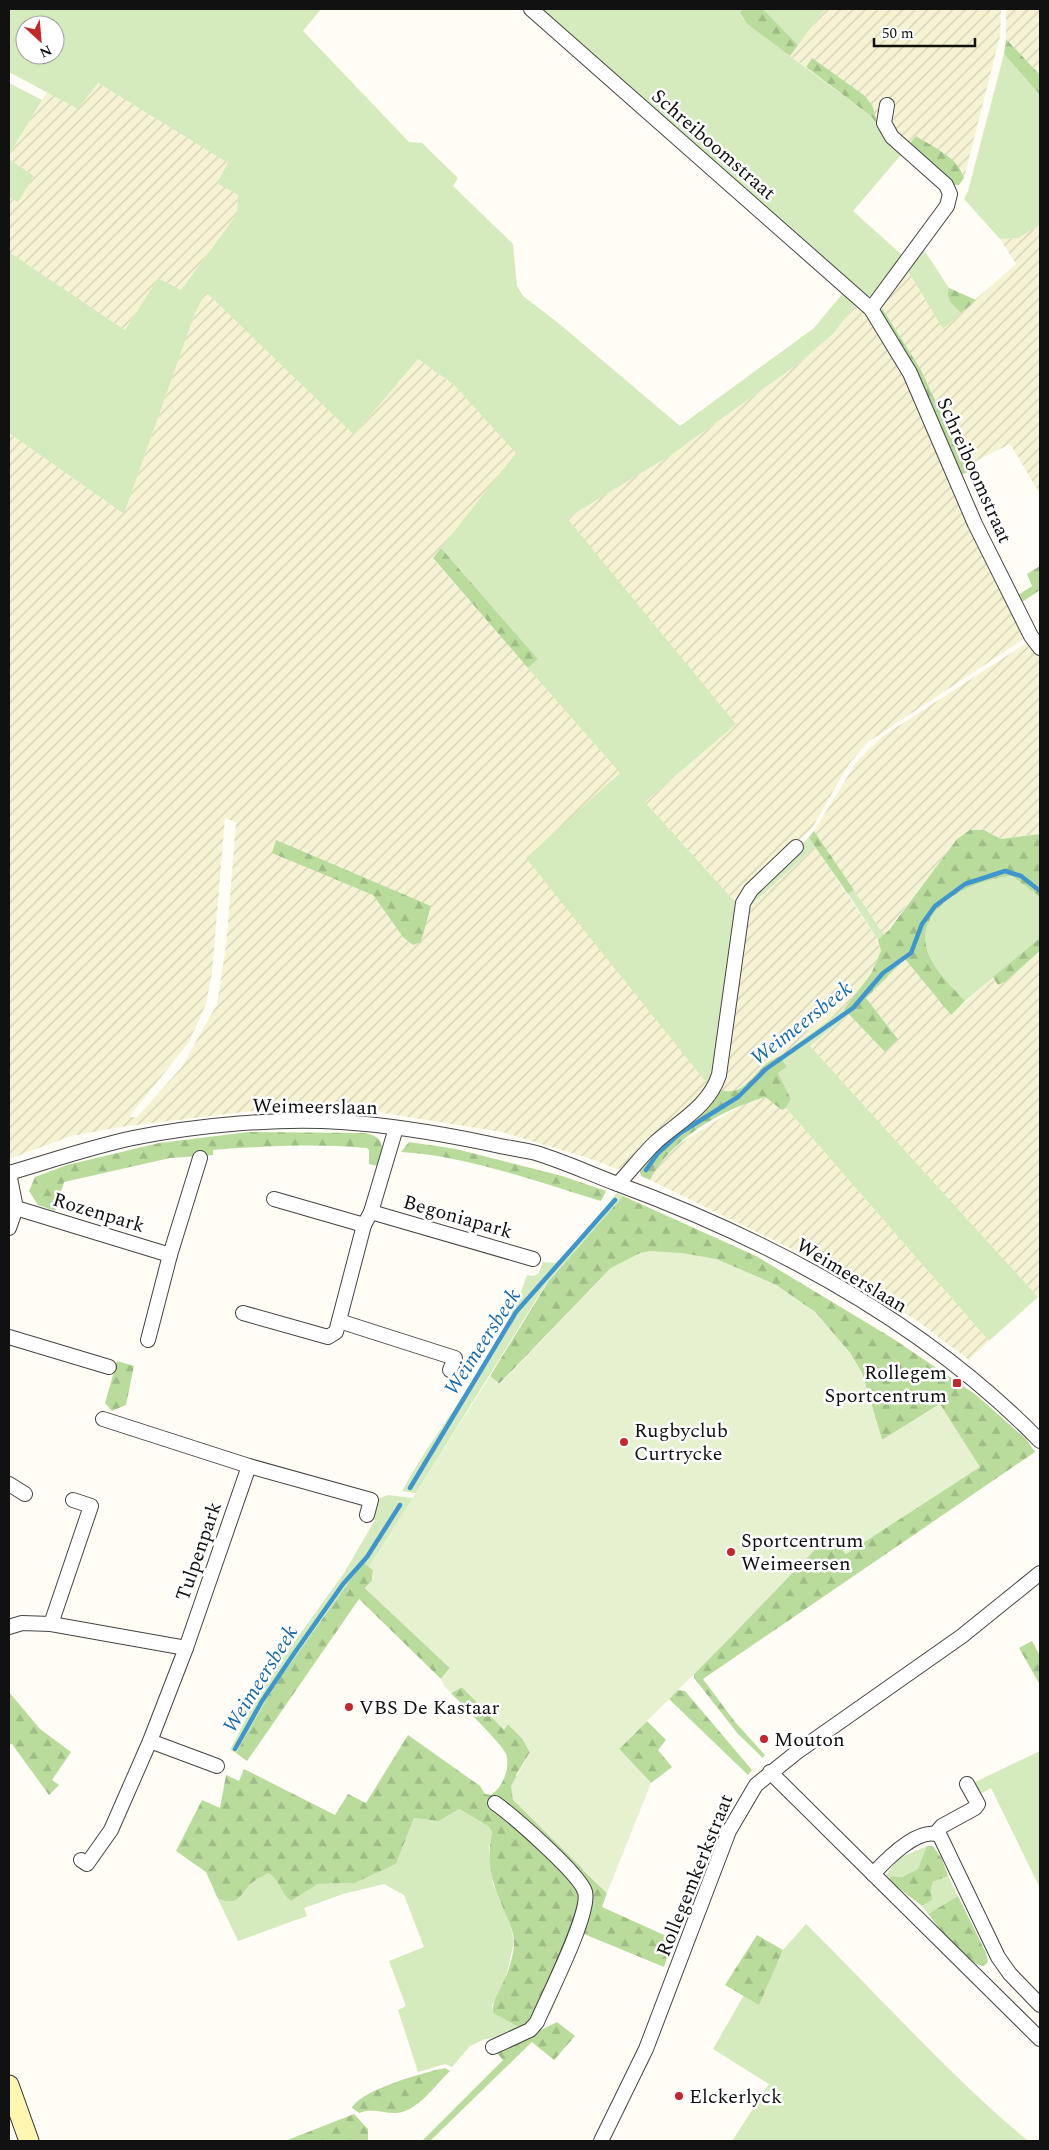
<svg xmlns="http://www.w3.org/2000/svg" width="1049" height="2150" viewBox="0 0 1049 2150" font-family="Spectral,serif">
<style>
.farmland{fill:url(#farmland-furrows);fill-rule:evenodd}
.grass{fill:#d5ebbd;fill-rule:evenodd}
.forest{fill:url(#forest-firs)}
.pitch{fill:#e6f2cf}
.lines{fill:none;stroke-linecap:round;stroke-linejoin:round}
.stream{stroke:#3f96cf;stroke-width:4.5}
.street-casing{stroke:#444;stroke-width:16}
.secondary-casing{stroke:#333;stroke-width:21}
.street{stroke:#fff;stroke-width:14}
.secondary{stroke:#fff6b0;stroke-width:19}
.poi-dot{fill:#c4262e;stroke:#fff;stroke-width:2}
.labels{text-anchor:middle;stroke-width:5;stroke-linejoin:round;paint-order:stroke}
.street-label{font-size:20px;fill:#111;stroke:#fff}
.poi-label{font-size:20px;fill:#111;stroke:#fff;text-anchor:start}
.water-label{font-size:21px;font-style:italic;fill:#1768a6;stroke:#fff}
</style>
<defs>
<pattern id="farmland-furrows" width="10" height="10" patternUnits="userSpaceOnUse" patternTransform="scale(1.25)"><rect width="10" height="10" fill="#f6f3d4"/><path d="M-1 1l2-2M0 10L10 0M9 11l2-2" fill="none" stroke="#d2cfb5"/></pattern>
<pattern id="forest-firs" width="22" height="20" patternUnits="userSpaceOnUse" patternTransform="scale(1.25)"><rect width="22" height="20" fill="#b9dc9c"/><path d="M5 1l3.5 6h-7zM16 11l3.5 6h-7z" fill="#9ebc85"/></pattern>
</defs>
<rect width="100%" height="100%" fill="#fffdf5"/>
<g class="farmland">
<path d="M 825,9 L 1001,9 L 1000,36 L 964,178 L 962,169 L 907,147 L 901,155 L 886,141 L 879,128 L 873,107 L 812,58 L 806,67 L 790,56 Z"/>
<path d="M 1006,9 L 1040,9 L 1040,75 L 1006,39 Z"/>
<path d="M 98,83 L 229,163 L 238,194 L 237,214 L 181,290 L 158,278 L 125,330 L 9,252 L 9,199 L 10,198 L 18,201 L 34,176 L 9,159 L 9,155 L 47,92 L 78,108 Z"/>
<path d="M 1040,225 L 1040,494 L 1010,444 L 966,466 L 921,370 L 882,308 L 908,271 L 943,328 L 1016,264 L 1000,239 L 1018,238 Z"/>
<path d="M 206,291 L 354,435 L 418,359 L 454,385 L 517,453 L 433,559 L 620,773 L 710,1087 L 625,1168 L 617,1169 L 591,1159 L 502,1132 L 365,1110 L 285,1107 L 120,1127 L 71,1136 L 9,1159 L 9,433 L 124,514 L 195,313 ZM 225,818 L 236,823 L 226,946 L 217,1004 L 181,1068 L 137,1117 L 129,1117 L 189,1042 L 206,1004 L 212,973 ZM 373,895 L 431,906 L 421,942 L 403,937 Z"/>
<path d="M 855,306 L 870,319 L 906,375 L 955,494 L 1023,635 L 1022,640 L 868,742 L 849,764 L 812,828 L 757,879 L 738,905 L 645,802 L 736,724 L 566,518 L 671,455 L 798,364 L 833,334 Z"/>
<path d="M 1028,642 L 1032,644 L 1040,655 L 1040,834 L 1001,839 L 984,830 L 970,830 L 957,839 L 884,935 L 814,831 L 857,761 L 871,747 L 883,736 Z"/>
<path d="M 815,847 L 878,940 L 881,951 L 871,974 L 844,1009 L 813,1034 L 763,1067 L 746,1085 L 729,1093 L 721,1090 L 748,903 L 750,907 Z"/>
<path d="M 1037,954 L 1040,958 L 1040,1295 L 1038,1297 L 810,1046 L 849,1014 L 885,1052 L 898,1038 L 866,998 L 905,959 L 951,1015 L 993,977 L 998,985 L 1005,982 Z"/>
<path d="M 765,1097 L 782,1110 L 786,1108 L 989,1341 L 969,1360 L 919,1322 L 839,1272 L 650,1180 L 658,1164 L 676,1146 L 743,1104 Z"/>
</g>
<g class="grass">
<path d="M 9,9 L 321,9 L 303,31 L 409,142 L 422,143 L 458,178 L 453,186 L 513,244 L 517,286 L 523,296 L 557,322 L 680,426 L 814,328 L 843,293 L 855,306 L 833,334 L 798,364 L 671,455 L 567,518 L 736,724 L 645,802 L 738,905 L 710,1087 L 526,858 L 620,773 L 528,668 L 538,659 L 441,548 L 516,453 L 454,385 L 418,359 L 354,435 L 206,292 L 195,313 L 124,514 L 9,433 L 9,252 L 125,330 L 158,278 L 181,290 L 237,214 L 238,195 L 217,183 L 228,163 L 98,83 L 78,109 L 9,72 ZM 25,25 L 55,25 L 55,55 L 25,55 Z"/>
<path d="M 540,9 L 742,9 L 740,14 L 747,24 L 871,116 L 886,141 L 901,155 L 853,211 L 902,255 L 902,259 L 874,295 L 865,297 Z"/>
<path d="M 763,9 L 825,9 L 798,45 Z"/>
<path d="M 1004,54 L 1040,95 L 1040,225 L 1018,238 L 1000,239 L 964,199 L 968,191 Z"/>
<path d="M 9,83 L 42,100 L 9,155 Z"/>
<path d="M 9,159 L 34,176 L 18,202 L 9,197 Z"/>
<path d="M 924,250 L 949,288 C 945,300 953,305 961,313 L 943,329 L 908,271 Z"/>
<path d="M 809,837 L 815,847 L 749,907 L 748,903 Z"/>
<path d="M 1012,876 L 1040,897 L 1040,938 L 965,1001 C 951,985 930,967 926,945 C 919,903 978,879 1012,876 Z"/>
<path d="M 854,890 L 884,935 L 878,940 L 848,894 Z"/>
<path d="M 844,1009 L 849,1014 L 810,1046 L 1038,1297 L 989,1341 L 786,1108 L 791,1099 L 778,1073 L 787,1067 L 780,1056 Z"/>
<path d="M 617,1193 L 623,1196 L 546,1284 L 416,1493 L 402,1491 C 442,1419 500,1354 527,1275 L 533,1276 L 539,1273 L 543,1262 L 556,1263 L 561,1261 Z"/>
<path d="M 388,1495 L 413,1498 L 369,1567 L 363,1562 L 274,1685 L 236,1753 L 230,1750 L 255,1701 L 287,1652 L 344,1573 L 375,1520 L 372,1519 L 378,1499 Z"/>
<path d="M 1040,1751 L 1040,1888 L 991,1788 L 980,1794 L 973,1783 Z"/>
<path d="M 459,1809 L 488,1826 L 492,1832 L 489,1849 L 493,1884 L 509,1918 L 514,1942 L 505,1981 L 492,2005 L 493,2013 L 522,2029 L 503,2038 L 485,2039 L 470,2046 L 452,2067 L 445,2064 L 418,2072 L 398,2010 L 406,2006 L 389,1961 L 424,1947 L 404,1895 L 384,1884 L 343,1894 L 304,1908 L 307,1916 L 238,1941 L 218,1899 C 237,1905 237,1900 248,1887 C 252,1881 262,1877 268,1873 C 280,1880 282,1896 291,1901 L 318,1884 L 355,1883 L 396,1864 L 414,1818 L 439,1821 Z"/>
<path d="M 927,1846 L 919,1869 L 902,1877 L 892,1876 L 888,1880 L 885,1876 L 899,1858 Z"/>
<path d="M 948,1876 L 958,1896 L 928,1914 L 922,1906 L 932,1900 L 931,1888 L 933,1882 Z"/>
<path d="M 806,1924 C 880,1997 949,2075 1028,2141 L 732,2141 L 769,2084 L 713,2049 L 744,1995 L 759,2004 L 783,1950 Z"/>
</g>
<g class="forest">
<path d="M 742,9 L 763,9 L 798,45 L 790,56 L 747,24 L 740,13 Z"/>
<path d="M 1006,39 L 1040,75 L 1040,95 L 1004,54 Z"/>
<path d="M 812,58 L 865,96 L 873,107 L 879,128 L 871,116 L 806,67 Z"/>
<path d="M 916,136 C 933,147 959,158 964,178 L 959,185 L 954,185 L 935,166 L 907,147 Z"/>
<path d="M 949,288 L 976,300 L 961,313 C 953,305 945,300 949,288 Z"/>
<path d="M 882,308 L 921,370 L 966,466 L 968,472 L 959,476 L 881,312 Z"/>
<path d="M 441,548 L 538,659 L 528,668 L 433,558 Z"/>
<path d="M 1040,566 L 1040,590 L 1022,602 L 1018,595 L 1032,586 L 1027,574 Z"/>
<path d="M 970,830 L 984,830 L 1001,839 L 1040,834 L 1040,897 L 1012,876 C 978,879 919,903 926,945 C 930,967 951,985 965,1001 L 951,1015 L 905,959 L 866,998 L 898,1039 L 885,1052 L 844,1009 L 871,974 L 881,951 L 878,940 L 889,930 L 957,839 Z"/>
<path d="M 814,831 L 854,890 L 848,894 L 813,844 L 809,837 Z"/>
<path d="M 276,840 L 431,906 L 421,942 L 413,945 L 403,937 L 373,895 L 272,853 Z"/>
<path d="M 1040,938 L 1040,951 L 1005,982 L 998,985 L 993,977 Z"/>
<path d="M 780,1056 L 787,1067 L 778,1073 L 791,1099 L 786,1108 L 782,1110 L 765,1097 C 721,1110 671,1139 650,1180 L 641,1176 L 639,1168 L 667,1138 L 721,1090 C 741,1096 750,1079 763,1067 C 767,1062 774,1059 780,1056 Z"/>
<path d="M 249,1132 L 365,1133 C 387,1138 383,1148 378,1166 L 369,1164 L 369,1150 L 367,1148 C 315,1143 264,1146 213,1150 L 213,1155 L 170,1158 L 64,1182 L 55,1211 L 38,1205 L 29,1191 L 35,1177 L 67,1165 L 159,1143 Z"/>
<path d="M 409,1142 L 456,1149 L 562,1176 L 606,1191 L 601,1201 C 541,1183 464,1155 401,1152 Z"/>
<path d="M 623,1196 L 756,1256 L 892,1338 L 975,1394 L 1026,1439 L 1035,1452 L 703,1679 L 735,1722 L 765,1755 L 763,1758 L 738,1734 L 694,1678 L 694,1674 L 829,1535 L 846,1554 L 940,1404 L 882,1440 L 862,1373 L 850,1353 L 815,1312 L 776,1285 L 716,1259 L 611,1268 L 499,1384 L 490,1376 L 548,1282 Z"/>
<path d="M 117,1361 L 134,1366 L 126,1405 L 112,1411 L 105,1403 Z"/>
<path d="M 363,1562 L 373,1570 L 372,1581 L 365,1588 L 450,1668 L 441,1679 L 359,1599 L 247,1761 L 236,1753 L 272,1689 Z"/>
<path d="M 1032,1641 L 1040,1656 L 1040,1685 L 1019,1648 Z"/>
<path d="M 462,1687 L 504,1729 L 508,1724 L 522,1738 L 530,1752 L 516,1775 L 584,1871 L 607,1893 L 602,1907 L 673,1939 L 664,1967 L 584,1934 L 550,2014 L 522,2029 L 493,2013 C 492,1999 499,1993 504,1981 C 509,1971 515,1950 514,1940 C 512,1924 505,1914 500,1900 C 490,1878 487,1856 492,1832 L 488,1826 L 459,1809 L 439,1821 L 414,1818 L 396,1864 L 355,1883 L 318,1884 L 291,1901 C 282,1896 280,1880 268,1873 C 262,1877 252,1881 248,1887 C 237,1900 237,1905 218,1899 L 206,1872 L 176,1851 L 202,1800 L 220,1808 L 226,1775 L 239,1781 L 244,1769 L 335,1815 L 348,1794 L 366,1803 L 408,1735 L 480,1786 L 485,1794 L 491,1795 C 502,1788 511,1768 506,1754 C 502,1744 461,1704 451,1693 Z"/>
<path d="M 677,1690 L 685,1691 L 752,1770 L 748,1775 L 669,1699 Z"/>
<path d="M 9,1692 L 40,1729 L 71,1752 L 52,1780 L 59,1785 L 49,1795 L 12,1744 L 9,1745 Z"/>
<path d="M 647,1721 L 666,1740 L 658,1750 L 672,1767 L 651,1783 L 619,1749 Z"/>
<path d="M 927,1846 L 933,1846 L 942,1859 L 948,1876 L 933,1882 L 931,1888 L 932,1900 L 922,1906 L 888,1880 L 892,1876 L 902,1877 L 918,1869 Z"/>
<path d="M 958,1896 L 986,1953 L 988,1962 L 984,1966 C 960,1962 943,1931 928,1914 Z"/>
<path d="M 757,1935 L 783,1950 L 759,2005 L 725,1985 Z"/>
<path d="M 557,2022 L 575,2036 L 554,2060 L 532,2042 L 430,2141 L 422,2141 L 503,2060 L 496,2052 Z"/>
<path d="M 445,2068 L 450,2071 C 435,2085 416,2114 394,2113 C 382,2113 372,2108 359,2113 L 352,2108 C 361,2090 425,2072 445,2068 Z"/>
<path d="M 354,2114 L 368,2129 L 368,2141 L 285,2141 Z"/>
</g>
<path class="pitch" d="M 650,1251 L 682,1253 L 716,1259 L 776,1285 L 815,1312 L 850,1353 L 862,1373 L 882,1440 L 940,1404 L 980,1467 L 846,1554 L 829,1535 L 726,1642 L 619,1749 L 651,1783 L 607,1893 L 513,1800 L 511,1786 L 530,1752 L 522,1738 L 508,1724 L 504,1730 L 462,1687 L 451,1693 L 444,1686 L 441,1679 L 450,1668 L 365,1588 L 372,1581 L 373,1570 L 369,1567 L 490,1376 L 500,1384 L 611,1268 L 640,1253 Z"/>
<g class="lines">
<g class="stream">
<path d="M 646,1170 L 658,1153 L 680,1133 L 738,1097 L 766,1069 L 853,1008 L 883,973 L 911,953 L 922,924 L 935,906 L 965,884 L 1005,871 L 1021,876 L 1040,891"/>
<path d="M 410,1488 L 516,1312 L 615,1200"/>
<path d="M 235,1749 L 262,1701 L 293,1655 L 343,1584 L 367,1557 L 400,1505"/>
</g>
<g class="street-casing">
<g id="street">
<path d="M 531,9 L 871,309 L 910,373 L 975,524 L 1031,636 L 1040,648"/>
<path d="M 871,309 L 947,206 L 950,194 L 946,185 L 892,137 L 884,123 L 887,105"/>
<path d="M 9,1173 C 50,1161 91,1147 133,1138 C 198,1125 275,1118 341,1122 C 389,1125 438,1133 486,1143 C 502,1147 520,1149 536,1153 C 562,1161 589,1173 615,1183 C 770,1240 924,1322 1040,1441"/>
<path d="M 618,1184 C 631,1170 643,1154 657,1141 C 680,1121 709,1106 719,1075 L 743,903 L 751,890 L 796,847"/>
<path d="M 274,1199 L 364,1225"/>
<path d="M 16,1208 L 170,1255"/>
<path d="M 371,1212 L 533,1259"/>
<path d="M 9,1228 L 16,1208 L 9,1173"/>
<path d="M 243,1313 L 328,1337 L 336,1332 L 364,1225 L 371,1212 L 396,1128"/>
<path d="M 339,1321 L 455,1358 L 450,1370"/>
<path d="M 9,1337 L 109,1367"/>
<path d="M 148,1340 L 170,1255 L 200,1158"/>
<path d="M 103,1419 L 249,1466 L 371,1500 L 367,1515"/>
<path d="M 9,1484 L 25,1494"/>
<path d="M 51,1624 L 91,1506 L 73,1500"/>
<path d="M 9,1627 L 22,1623 L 51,1624 L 186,1648"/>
<path d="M 150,1741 L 217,1766"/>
<path d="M 770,1772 L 1040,2039"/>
<path d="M 936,1833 L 942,1826 L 975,1808 L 978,1804 L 967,1784"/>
<path d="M 81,1860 L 87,1864 L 111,1830 L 150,1741 L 186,1648 L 249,1466"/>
<path d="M 873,1874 C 885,1861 920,1824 940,1836 L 998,1957 L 1010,1974 L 1040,2005"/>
<path d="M 493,2047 L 530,2030 L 537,2022 C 547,1998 591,1913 585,1892 C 580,1874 513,1816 495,1803"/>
<path d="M 601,2141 L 646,2049 L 729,1831 L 756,1785 L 797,1752 L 962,1636 L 1040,1573"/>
</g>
</g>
<g class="secondary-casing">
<path id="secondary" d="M 9,2085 L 29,2141"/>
</g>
<use href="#street" class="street"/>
<use href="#secondary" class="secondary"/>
</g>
<g class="poi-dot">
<rect x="952" y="1378" width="10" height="10" rx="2.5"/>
<circle cx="624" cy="1442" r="5"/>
<circle cx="731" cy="1552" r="5"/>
<circle cx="349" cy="1707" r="5"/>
<circle cx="764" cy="1739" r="5"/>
<circle cx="679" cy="2096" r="5"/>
</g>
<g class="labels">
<g class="street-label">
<text transform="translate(714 144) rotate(41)" y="7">Schreiboomstraat</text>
<text transform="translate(975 470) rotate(66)" y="7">Schreiboomstraat</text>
<text transform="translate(315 1106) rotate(1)" y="7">Weimeerslaan</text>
<text transform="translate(99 1212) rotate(17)" y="7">Rozenpark</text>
<text transform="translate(458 1216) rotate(16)" y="7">Begoniapark</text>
<text transform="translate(852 1275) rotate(31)" y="7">Weimeerslaan</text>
<text transform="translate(198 1551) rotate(-71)" y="7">Tulpenpark</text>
<text transform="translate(694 1875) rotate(-68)" y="7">Rollegemkerkstraat</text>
</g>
<g class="poi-label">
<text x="947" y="1379" text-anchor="end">Rollegem<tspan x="947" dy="23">Sportcentrum</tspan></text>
<text x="634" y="1437">Rugbyclub<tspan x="634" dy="23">Curtrycke</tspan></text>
<text x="741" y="1547">Sportcentrum<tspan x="741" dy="23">Weimeersen</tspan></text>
<text x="359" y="1714">VBS De Kastaar</text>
<text x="774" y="1746">Mouton</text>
<text x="689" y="2103">Elckerlyck</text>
</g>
<g class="water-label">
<text transform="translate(801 1023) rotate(-38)" y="7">Weimeersbeek</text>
<text transform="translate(482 1342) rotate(-57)" y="7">Weimeersbeek</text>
<text transform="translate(260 1679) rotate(-58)" y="7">Weimeersbeek</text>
</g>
</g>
<rect width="1049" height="2150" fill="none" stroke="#111111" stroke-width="20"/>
<g transform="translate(40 40) rotate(154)"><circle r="24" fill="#ffffff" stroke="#a0a0a0"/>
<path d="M0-4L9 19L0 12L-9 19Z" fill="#c4262e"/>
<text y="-8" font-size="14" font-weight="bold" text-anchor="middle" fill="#111111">N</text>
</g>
<path d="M874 38v8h101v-8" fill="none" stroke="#111111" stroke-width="2.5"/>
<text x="882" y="38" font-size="15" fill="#111111" stroke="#ffffff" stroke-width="4" paint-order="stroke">50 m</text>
</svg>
